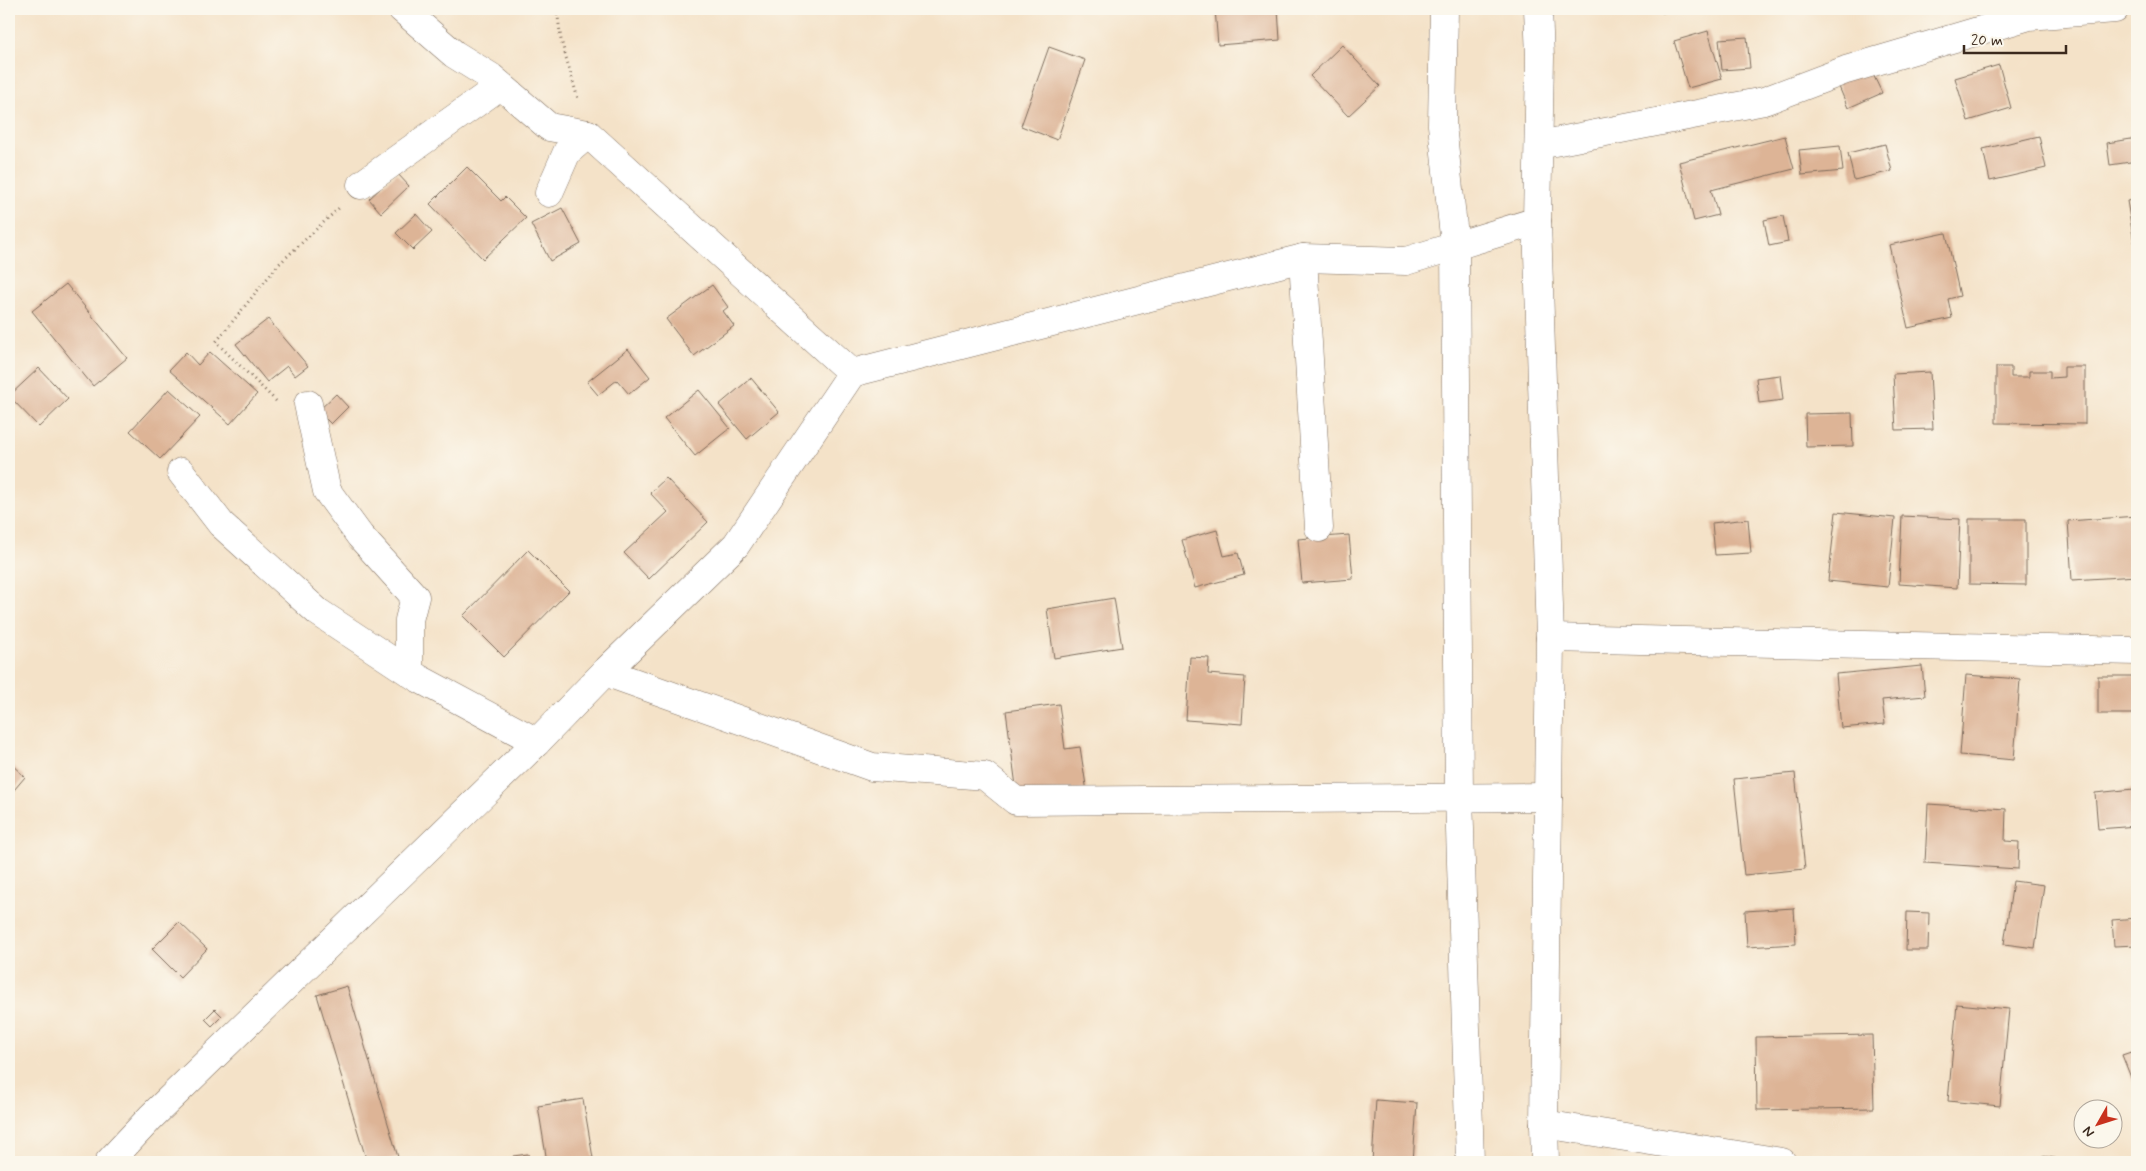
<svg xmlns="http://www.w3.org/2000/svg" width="2146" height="1171" viewBox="0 0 2146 1171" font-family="Mynerve,sans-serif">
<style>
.building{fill:#ddb496}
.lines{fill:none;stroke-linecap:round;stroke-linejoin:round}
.minor-casing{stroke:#7c6a5a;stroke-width:29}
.major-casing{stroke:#7c6a5a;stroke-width:29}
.path{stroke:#7c6a5a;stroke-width:3;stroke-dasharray:1 4;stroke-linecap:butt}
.minor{stroke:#fff;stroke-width:28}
.major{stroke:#fff;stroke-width:28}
</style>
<rect width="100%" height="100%" fill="#fbf7ec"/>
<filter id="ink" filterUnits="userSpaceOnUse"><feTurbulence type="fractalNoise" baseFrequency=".02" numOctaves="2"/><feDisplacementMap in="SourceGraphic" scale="10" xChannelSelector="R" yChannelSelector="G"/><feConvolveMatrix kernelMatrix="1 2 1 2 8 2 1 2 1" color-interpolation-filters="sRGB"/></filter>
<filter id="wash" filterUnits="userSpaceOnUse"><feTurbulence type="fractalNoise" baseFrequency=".0096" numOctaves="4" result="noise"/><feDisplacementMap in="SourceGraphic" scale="20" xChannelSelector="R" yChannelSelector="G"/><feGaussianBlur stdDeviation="1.12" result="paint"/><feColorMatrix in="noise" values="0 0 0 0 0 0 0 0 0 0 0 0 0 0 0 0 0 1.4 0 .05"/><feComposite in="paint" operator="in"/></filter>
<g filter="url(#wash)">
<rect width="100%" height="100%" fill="#f4e2c8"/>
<g id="blocks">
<g class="building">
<path d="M 1215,9 L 1278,9 L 1280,40 L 1218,45 Z"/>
<path d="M 1661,9 L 1678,9 L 1679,10 L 1662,13 Z"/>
<path d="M 1708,31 L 1722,79 L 1688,88 L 1674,41 Z"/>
<path d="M 1747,37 L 1750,68 L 1722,70 L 1719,39 Z"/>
<path d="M 1342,45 L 1380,86 L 1348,116 L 1310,76 Z"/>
<path d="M 1049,47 L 1085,60 L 1057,140 L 1021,126 Z"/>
<path d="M 1999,65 L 2011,108 L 1968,121 L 1955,78 Z"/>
<path d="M 1870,68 L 1882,93 L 1848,108 L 1837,82 Z"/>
<path d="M 1785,136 L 1794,169 L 1711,190 L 1718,215 L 1694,221 L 1679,162 Z"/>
<path d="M 2039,136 L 2046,168 L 1990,181 L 1983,149 Z"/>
<path d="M 2137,138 L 2137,161 L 2110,165 L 2107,143 Z"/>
<path d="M 1885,144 L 1892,171 L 1854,180 L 1848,153 Z"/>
<path d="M 1840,146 L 1843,171 L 1802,175 L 1799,150 Z"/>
<path d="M 467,167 L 501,201 L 505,197 L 526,218 L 483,259 L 430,204 Z"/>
<path d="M 397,173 L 409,186 L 381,213 L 369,199 Z"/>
<path d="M 2137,199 L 2137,254 L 2136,254 L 2127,201 Z"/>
<path d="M 562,208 L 581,244 L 550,261 L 531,224 Z"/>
<path d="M 416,214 L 432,232 L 413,250 L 396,233 Z"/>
<path d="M 1783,216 L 1788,242 L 1769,246 L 1764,220 Z"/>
<path d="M 1946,233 L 1960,296 L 1948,299 L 1952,318 L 1908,328 L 1889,245 Z"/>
<path d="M 66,284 L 127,358 L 93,386 L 32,311 Z"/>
<path d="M 712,285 L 728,307 L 723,311 L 734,326 L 694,356 L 666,319 Z"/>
<path d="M 268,319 L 308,366 L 295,376 L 287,366 L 267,382 L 236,344 Z"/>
<path d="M 628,349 L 650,377 L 629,394 L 617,380 L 598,395 L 587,382 Z"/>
<path d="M 186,352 L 198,365 L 210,352 L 257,394 L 230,424 L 169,370 Z"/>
<path d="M 1996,367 L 2011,367 L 2011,377 L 2029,377 L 2029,371 L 2050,371 L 2050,378 L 2064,377 L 2064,367 L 2085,367 L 2085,424 L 1996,423 Z"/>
<path d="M 39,368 L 68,399 L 39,427 L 9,396 Z"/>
<path d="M 1930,372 L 1933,429 L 1896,430 L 1893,374 Z"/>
<path d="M 1780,375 L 1783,400 L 1759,403 L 1756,378 Z"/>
<path d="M 751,378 L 779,412 L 747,439 L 719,405 Z"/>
<path d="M 169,389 L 200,417 L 160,459 L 130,431 Z"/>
<path d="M 699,390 L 730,428 L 695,456 L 664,418 Z"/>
<path d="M 336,394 L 348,407 L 331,424 L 318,411 Z"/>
<path d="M 1852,413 L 1853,446 L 1806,447 L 1805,414 Z"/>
<path d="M 666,478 L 708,522 L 649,579 L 624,553 L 668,512 L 650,493 Z"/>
<path d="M 1836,512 L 1895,518 L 1888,587 L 1828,581 Z"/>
<path d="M 1902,516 L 1960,519 L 1957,588 L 1899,584 Z"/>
<path d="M 2137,516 L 2137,576 L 2072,580 L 2068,521 Z"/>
<path d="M 1748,519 L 1751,553 L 1715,555 L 1712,523 Z"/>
<path d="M 1969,519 L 2026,519 L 2026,585 L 1969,584 Z"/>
<path d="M 1217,530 L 1224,556 L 1238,553 L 1244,575 L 1195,588 L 1182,540 Z"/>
<path d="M 1349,535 L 1353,579 L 1302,583 L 1298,539 Z"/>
<path d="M 528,550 L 569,591 L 504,657 L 463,616 Z"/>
<path d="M 1114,598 L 1122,647 L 1054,658 L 1047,609 Z"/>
<path d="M 1190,657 L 1209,658 L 1208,674 L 1245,677 L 1242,724 L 1186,720 Z"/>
<path d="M 1922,666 L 1925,696 L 1882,700 L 1885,724 L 1841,728 L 1836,674 Z"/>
<path d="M 1966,675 L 2020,679 L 2014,760 L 1960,755 Z"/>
<rect x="2098" y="676" width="39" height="38"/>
<path d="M 1059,704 L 1065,749 L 1080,747 L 1087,792 L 1018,801 L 1006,711 Z"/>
<path d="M 9,762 L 25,777 L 9,796 Z"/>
<path d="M 1795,773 L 1805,869 L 1744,875 L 1734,779 Z"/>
<path d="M 2134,789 L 2137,826 L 2098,829 L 2095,793 Z"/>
<path d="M 1928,804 L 2006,809 L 2005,841 L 2019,842 L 2018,869 L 1925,863 Z"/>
<path d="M 2013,881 L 2044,885 L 2035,948 L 2004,944 Z"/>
<path d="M 1794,908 L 1796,944 L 1747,947 L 1745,911 Z"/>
<path d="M 1907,912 L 1929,913 L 1928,950 L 1906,950 Z"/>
<path d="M 2137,918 L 2137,945 L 2114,946 L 2112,920 Z"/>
<path d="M 179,922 L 207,949 L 180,977 L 152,949 Z"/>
<path d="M 347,986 L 398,1157 L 379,1162 L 367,1162 L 317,995 Z"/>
<path d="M 1957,1004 L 2009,1009 L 2000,1106 L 1948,1101 Z"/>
<path d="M 215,1009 L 222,1016 L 212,1026 L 205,1019 Z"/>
<path d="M 1872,1035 L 1874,1108 L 1757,1110 L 1756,1037 Z"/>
<path d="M 2137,1050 L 2137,1084 L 2134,1085 L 2122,1055 Z"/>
<path d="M 583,1099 L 593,1158 L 547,1162 L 538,1106 Z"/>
<path d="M 1376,1100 L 1417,1103 L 1413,1162 L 1372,1162 Z"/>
<path d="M 528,1154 L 530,1162 L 513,1162 L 513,1156 Z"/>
<path d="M 2042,1156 L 2071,1161 L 2071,1162 L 2041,1162 Z"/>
</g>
</g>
</g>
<g filter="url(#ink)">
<use href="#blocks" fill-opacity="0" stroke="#7c6a5a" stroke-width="1"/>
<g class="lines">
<g class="minor-casing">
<g id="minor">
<path d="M 402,9 L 454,54 L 491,77 L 549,127 L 588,134 L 852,373 L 1303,258 L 1406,261 L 1537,221"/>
<path d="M 1444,9 L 1442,125 L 1455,245 L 1459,796 L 1470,1162"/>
<path d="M 1539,145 L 1764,101 L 1846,70 L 2029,16 L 2115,9"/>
<path d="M 361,185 L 500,86"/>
<path d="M 549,193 L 567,152 L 588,134"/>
<path d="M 1303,258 L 1319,528"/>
<path d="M 308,404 L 327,491 L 360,536 L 415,597 L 409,620 L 409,671"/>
<path d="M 181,472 L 221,524 L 318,612 L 418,678 L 537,742"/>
<path d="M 1550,638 L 2137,651"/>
<path d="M 605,672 L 872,767 L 985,776 L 1016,801 L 1548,797"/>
<path d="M 1544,1124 L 1782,1162"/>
<path d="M 109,1162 L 151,1117 L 537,742 L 605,672 L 736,545 L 852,373"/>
</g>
</g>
<g class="major-casing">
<path id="major" d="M 1538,9 L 1540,57 L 1537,221 L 1550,638 L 1544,1124 L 1545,1162"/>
</g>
<g class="path">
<path d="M 557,9 L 561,40 L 578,99"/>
<path d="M 276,401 L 216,342 L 278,265 L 339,208"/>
</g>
<use href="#minor" class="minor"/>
<use href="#major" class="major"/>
</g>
</g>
<rect width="2146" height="1171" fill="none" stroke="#fbf7ec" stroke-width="30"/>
<g transform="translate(2098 1124) rotate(231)"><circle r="24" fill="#fbf7ec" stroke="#aea59a"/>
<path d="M0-4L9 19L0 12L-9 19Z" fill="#c8321e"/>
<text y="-8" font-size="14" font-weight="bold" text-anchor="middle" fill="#3b2a1e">N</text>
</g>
<path d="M1964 45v8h102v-8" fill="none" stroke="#3b2a1e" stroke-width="2.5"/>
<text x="1971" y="45" font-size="15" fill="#3b2a1e" stroke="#fbf7ec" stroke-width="4" paint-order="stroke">20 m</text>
</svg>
